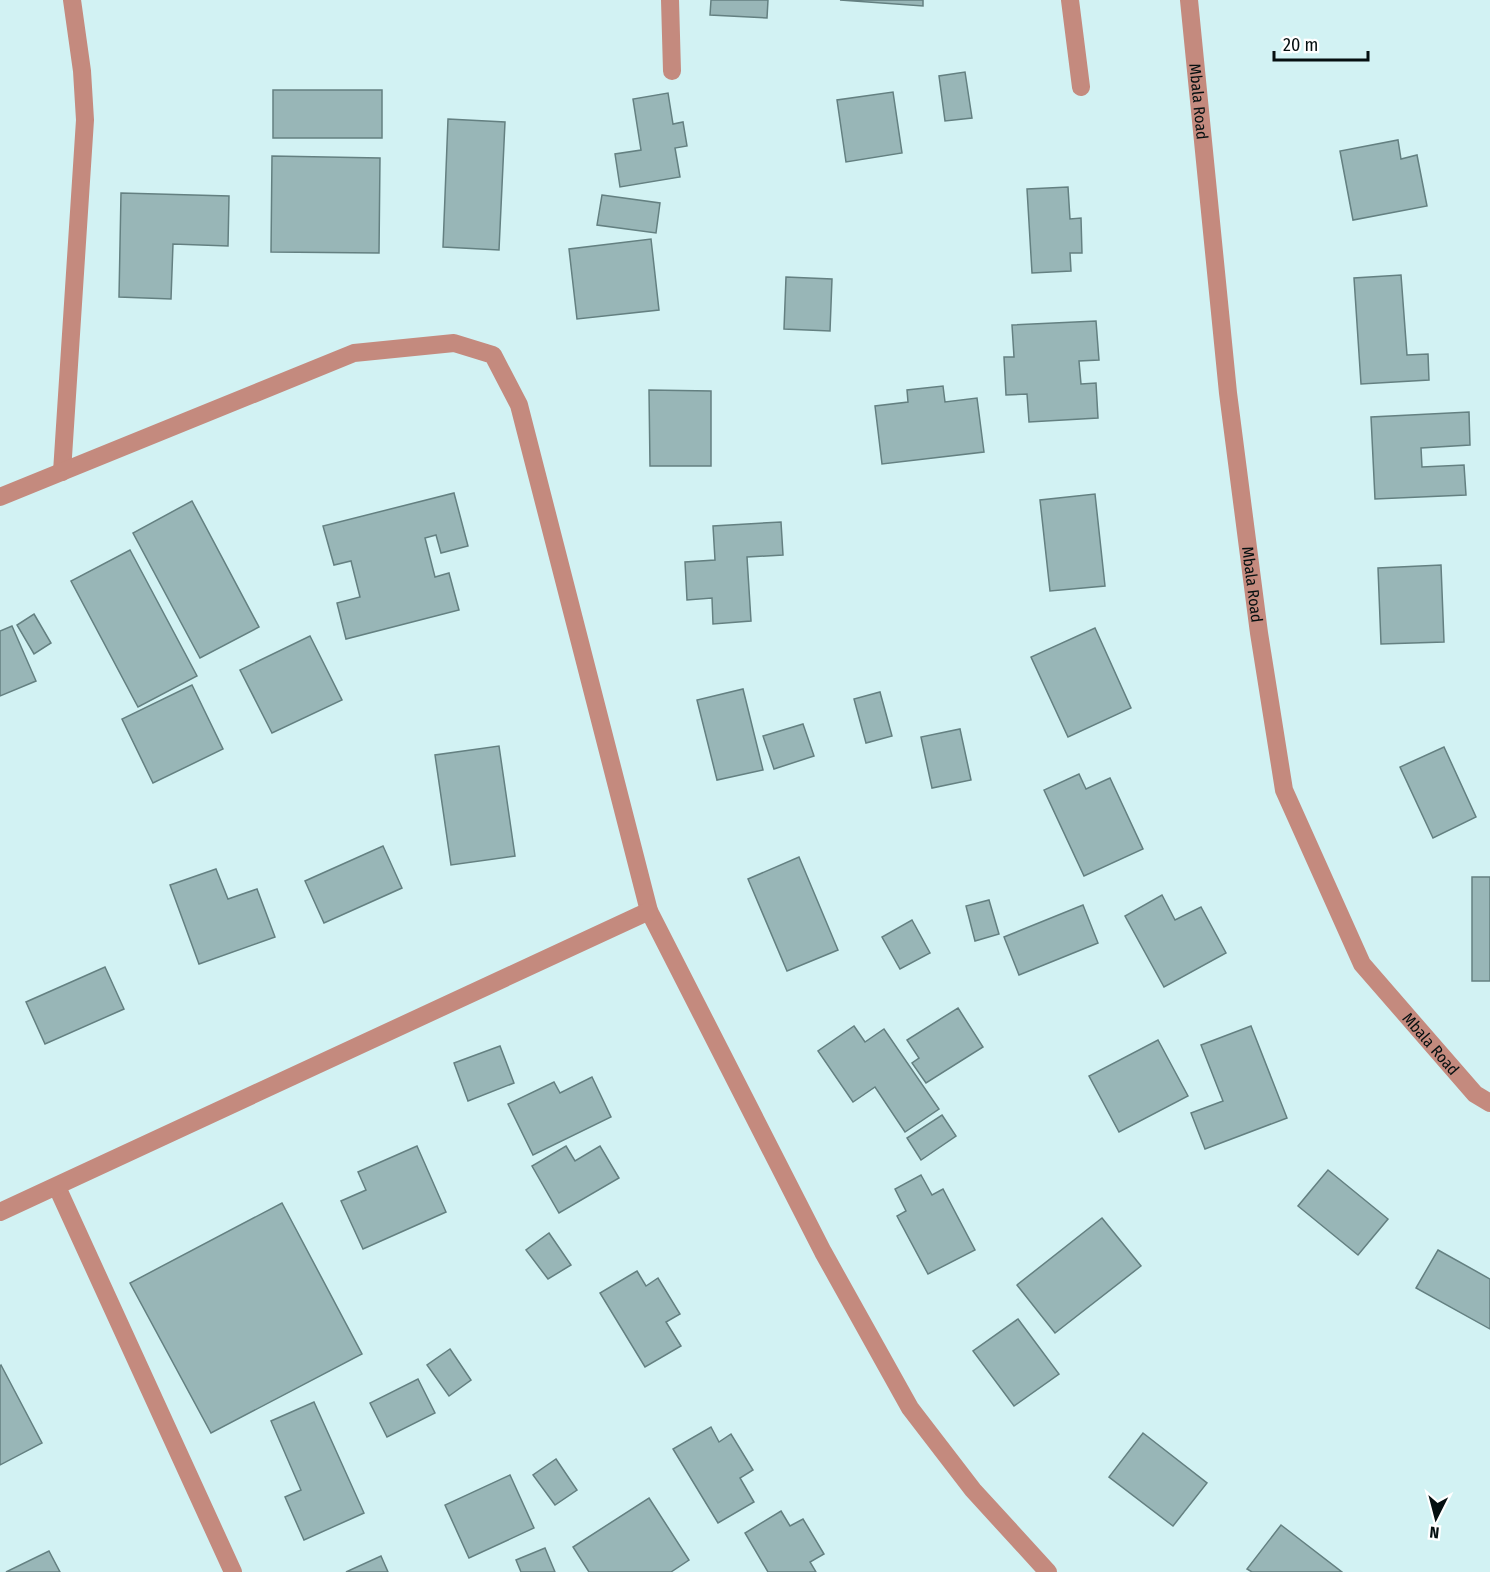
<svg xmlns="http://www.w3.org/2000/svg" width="1490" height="1572" viewBox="0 0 1490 1572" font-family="'Fira Sans Condensed',sans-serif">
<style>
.building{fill:#98b6b7;stroke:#648081;stroke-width:1.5}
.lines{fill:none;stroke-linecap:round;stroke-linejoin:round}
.minor{stroke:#c48a7e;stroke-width:18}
.labels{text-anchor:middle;stroke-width:6;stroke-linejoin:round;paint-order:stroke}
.street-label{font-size:16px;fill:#050f10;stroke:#fff}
</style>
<rect width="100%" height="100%" fill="#d2f2f3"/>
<g class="building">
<path d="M 711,0 L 768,0 L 767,18 L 710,15 Z"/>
<path d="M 840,0 L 923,0 L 923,6 Z"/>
<path d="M 965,72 L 972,118 L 945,121 L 939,76 Z"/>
<rect x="273" y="90" width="109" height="48"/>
<path d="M 893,92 L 902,153 L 846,162 L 837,100 Z"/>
<path d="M 668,93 L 673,124 L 683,122 L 687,146 L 675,148 L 680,177 L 620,187 L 615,154 L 641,150 L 633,99 Z"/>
<path d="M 448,119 L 505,122 L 499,250 L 443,247 Z"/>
<path d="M 1398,140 L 1401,159 L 1417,155 L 1427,206 L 1353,220 L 1340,151 Z"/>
<path d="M 272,156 L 380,158 L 379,253 L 271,252 Z"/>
<path d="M 1068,187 L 1070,219 L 1081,218 L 1082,253 L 1070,253 L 1071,271 L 1032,273 L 1027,189 Z"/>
<path d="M 121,193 L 229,196 L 228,246 L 173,244 L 171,299 L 119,297 Z"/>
<path d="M 602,195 L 660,203 L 656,233 L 597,225 Z"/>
<path d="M 651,239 L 659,310 L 577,319 L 569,249 Z"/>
<path d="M 1401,275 L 1407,355 L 1428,354 L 1429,380 L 1361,384 L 1354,278 Z"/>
<path d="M 786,277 L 832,279 L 830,331 L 784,329 Z"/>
<path d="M 1096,321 L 1099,360 L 1079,361 L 1081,384 L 1096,383 L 1098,418 L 1029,422 L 1027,394 L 1006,395 L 1004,357 L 1014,357 L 1012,325 Z"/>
<path d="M 943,386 L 945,402 L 977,398 L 984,452 L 882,464 L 875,406 L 908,402 L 907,390 Z"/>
<path d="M 649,390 L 711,391 L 711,466 L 650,466 Z"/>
<path d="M 1469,412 L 1470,445 L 1421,448 L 1422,467 L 1464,465 L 1466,495 L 1375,499 L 1371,417 Z"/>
<path d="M 454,493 L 468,546 L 441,553 L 436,535 L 425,538 L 435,577 L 449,573 L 459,610 L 346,639 L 337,603 L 360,597 L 351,561 L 334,565 L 323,526 Z"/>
<path d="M 1095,494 L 1105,586 L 1050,591 L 1040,500 Z"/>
<path d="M 192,501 L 259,627 L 200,658 L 133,533 Z"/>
<path d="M 781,522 L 783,555 L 747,557 L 751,621 L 713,624 L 712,598 L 687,600 L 685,562 L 715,560 L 713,526 Z"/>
<path d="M 130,550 L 197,676 L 138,707 L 71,581 Z"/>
<path d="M 1441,565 L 1444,642 L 1381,644 L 1378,568 Z"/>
<path d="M 34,614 L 51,643 L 34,654 L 17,625 Z"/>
<path d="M 12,626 L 36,681 L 0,696 L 0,631 Z"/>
<path d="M 1095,628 L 1131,708 L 1068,737 L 1031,657 Z"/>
<path d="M 310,636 L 342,700 L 272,733 L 240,670 Z"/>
<path d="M 192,685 L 223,749 L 153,783 L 122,719 Z"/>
<path d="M 743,689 L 763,770 L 717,780 L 697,700 Z"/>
<path d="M 880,692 L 892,736 L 866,743 L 854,699 Z"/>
<path d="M 803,724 L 814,756 L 774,769 L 763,736 Z"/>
<path d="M 960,729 L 971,780 L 932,788 L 921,737 Z"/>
<path d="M 499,746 L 515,856 L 451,865 L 435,755 Z"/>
<path d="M 1444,747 L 1476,817 L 1433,838 L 1400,767 Z"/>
<path d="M 1079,774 L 1086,789 L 1110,778 L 1143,849 L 1084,876 L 1044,790 Z"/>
<path d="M 383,846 L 402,888 L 324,923 L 305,881 Z"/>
<path d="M 799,857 L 838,950 L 787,971 L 748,879 Z"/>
<path d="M 216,869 L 228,899 L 257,889 L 275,937 L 199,964 L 170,885 Z"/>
<rect x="1472" y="877" width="18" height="104"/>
<path d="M 1162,895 L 1175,920 L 1201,907 L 1226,953 L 1164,987 L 1125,916 Z"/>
<path d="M 989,900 L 999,934 L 975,941 L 966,906 Z"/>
<path d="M 1083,905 L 1098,943 L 1019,975 L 1004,937 Z"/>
<path d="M 912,920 L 930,953 L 900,969 L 882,937 Z"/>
<path d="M 105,967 L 124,1009 L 45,1044 L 26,1002 Z"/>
<path d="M 958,1008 L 983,1047 L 926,1083 L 912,1063 L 919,1058 L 907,1040 Z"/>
<path d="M 854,1026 L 865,1042 L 884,1029 L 939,1109 L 905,1132 L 875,1087 L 853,1102 L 818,1051 Z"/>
<path d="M 1251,1026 L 1287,1118 L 1205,1149 L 1191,1113 L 1223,1101 L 1201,1045 Z"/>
<path d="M 1158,1040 L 1188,1096 L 1119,1132 L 1089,1076 Z"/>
<path d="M 500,1046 L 514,1083 L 468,1101 L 454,1063 Z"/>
<path d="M 592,1077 L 611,1117 L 533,1155 L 508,1104 L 554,1082 L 560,1093 Z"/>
<path d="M 942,1115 L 956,1136 L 921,1160 L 907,1138 Z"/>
<path d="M 417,1146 L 446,1212 L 363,1249 L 341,1201 L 366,1190 L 358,1172 Z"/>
<path d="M 566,1146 L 575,1161 L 600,1146 L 619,1178 L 559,1213 L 532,1166 Z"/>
<path d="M 1328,1170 L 1388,1219 L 1358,1255 L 1298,1206 Z"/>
<path d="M 921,1175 L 932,1195 L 943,1189 L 975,1250 L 928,1274 L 897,1216 L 906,1211 L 895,1189 Z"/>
<path d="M 282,1203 L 362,1354 L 211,1433 L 130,1283 Z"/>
<path d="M 1102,1218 L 1141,1266 L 1055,1333 L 1017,1285 Z"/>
<path d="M 549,1233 L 571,1265 L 548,1279 L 526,1250 Z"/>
<path d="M 1438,1250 L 1490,1279 L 1490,1329 L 1416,1288 Z"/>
<path d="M 637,1271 L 646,1286 L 658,1278 L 680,1314 L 666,1322 L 681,1346 L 645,1367 L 600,1293 Z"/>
<path d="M 1018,1319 L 1059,1374 L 1014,1406 L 973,1351 Z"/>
<path d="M 450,1349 L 471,1380 L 449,1396 L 427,1365 Z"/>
<path d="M 1,1365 L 42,1443 L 0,1465 L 0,1366 Z"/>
<path d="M 418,1379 L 435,1413 L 387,1437 L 370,1403 Z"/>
<path d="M 314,1402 L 364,1513 L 304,1540 L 285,1497 L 301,1490 L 271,1421 Z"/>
<path d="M 711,1427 L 719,1442 L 731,1434 L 753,1470 L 740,1478 L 754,1502 L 718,1523 L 673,1449 Z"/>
<path d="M 1143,1433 L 1207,1483 L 1173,1526 L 1109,1477 Z"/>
<path d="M 556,1459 L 577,1490 L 555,1505 L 533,1475 Z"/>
<path d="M 510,1475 L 534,1528 L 469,1558 L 445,1505 Z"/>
<path d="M 649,1498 L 689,1560 L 671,1572 L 589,1572 L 573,1547 Z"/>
<path d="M 781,1511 L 790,1526 L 803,1519 L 824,1554 L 810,1562 L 816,1572 L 768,1572 L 745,1533 Z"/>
<path d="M 1281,1525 L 1342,1572 L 1252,1572 L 1247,1569 Z"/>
<path d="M 545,1548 L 555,1572 L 521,1572 L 516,1560 Z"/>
<path d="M 49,1551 L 60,1572 L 6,1572 Z"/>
<path d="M 381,1556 L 388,1572 L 346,1572 Z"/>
</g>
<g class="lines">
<g class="minor">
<path d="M 670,0 L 672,71"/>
<path d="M 1070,0 L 1081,87"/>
<path id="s1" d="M 1189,0 L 1228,393 L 1259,633 L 1284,790 L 1362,964 L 1475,1094 L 1490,1103"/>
<path d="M 62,472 L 85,120 L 82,71 L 72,0"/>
<path d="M 0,497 L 354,353 L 454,343 L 493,355 L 519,405 L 649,911 L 823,1252 L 910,1408 L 973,1490 L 1048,1572"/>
<path d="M 57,1187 L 233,1572"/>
<path d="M 0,1212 L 649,911"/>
</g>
</g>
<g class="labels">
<g class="street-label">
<text dy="6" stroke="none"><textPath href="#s1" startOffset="102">Mbala Road</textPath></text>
<text dy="6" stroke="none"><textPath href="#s1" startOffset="588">Mbala Road</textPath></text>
<text dy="6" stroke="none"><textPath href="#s1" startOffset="1092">Mbala Road</textPath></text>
</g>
</g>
<g transform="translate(1436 1518) rotate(186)" stroke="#ffffff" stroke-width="4.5" paint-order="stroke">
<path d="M0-4.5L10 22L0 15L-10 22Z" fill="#050f10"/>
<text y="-9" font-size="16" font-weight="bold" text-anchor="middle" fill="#050f10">N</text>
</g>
<path d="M1274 51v9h94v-9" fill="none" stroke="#050f10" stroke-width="3"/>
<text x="1283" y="51" font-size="18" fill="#050f10" stroke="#ffffff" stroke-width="4.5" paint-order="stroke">20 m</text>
</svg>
